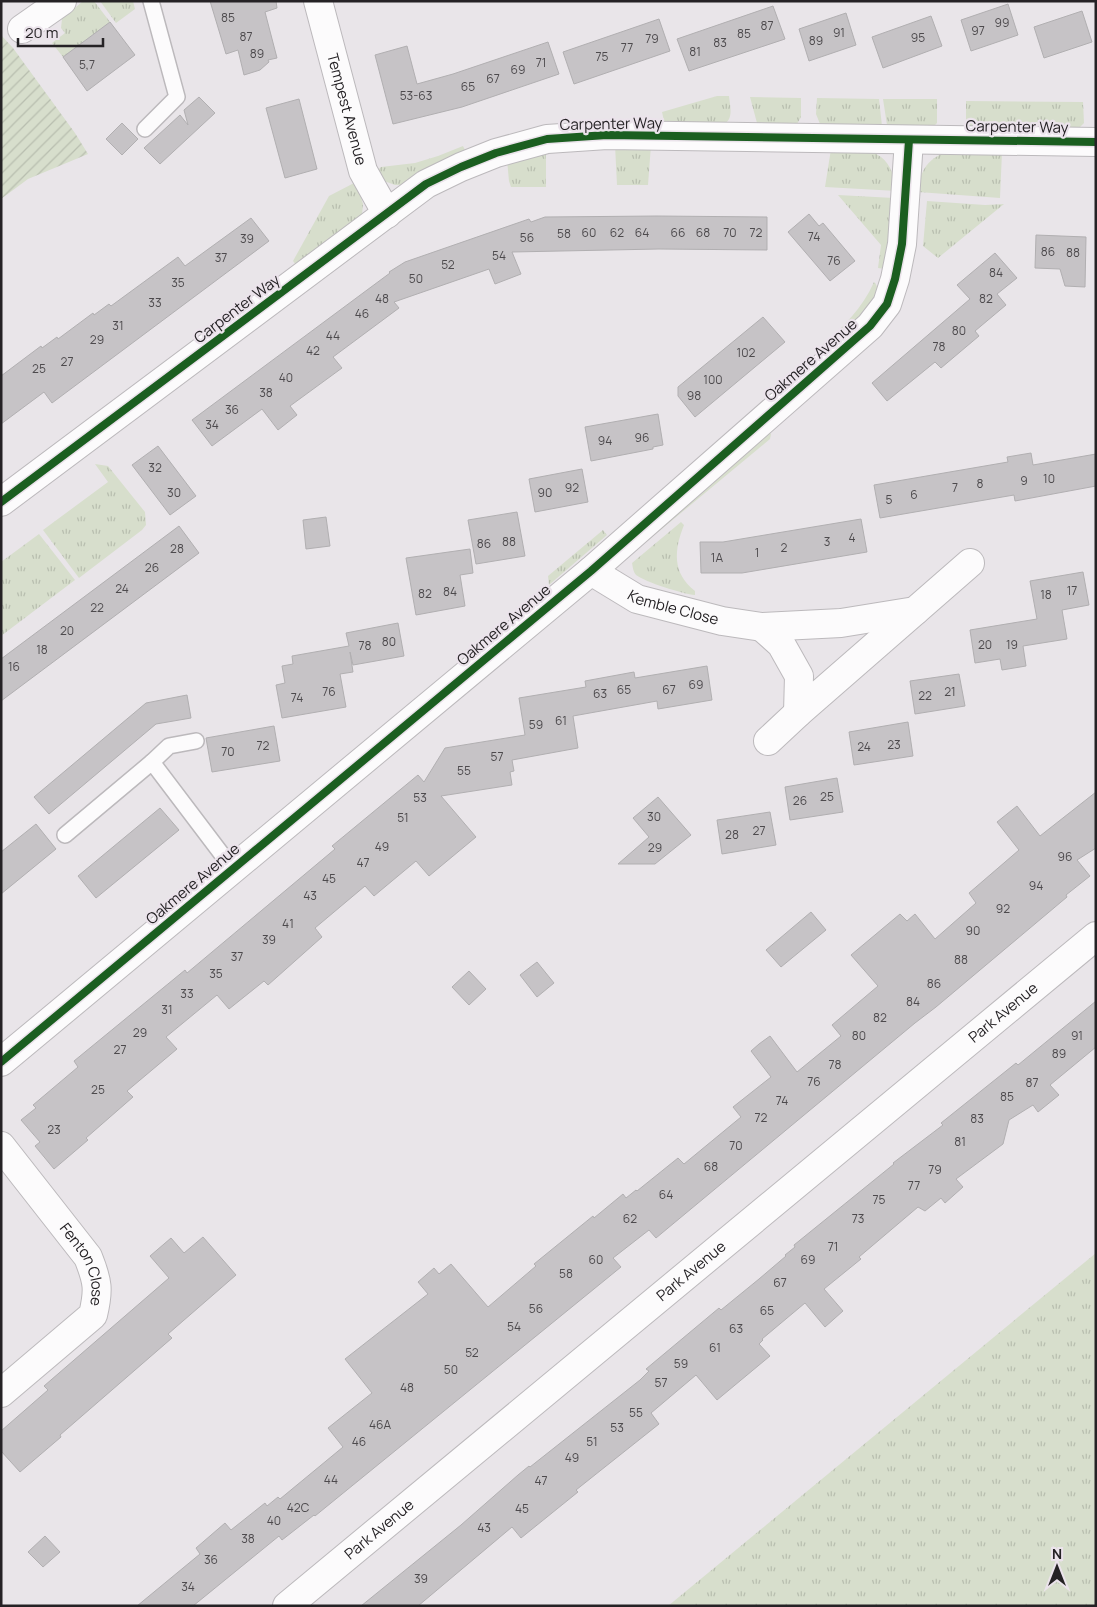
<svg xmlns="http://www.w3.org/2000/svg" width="1097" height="1607" viewBox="0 0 1097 1607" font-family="Manrope,sans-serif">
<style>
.grass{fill:url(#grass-tufts)}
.garden{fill:url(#garden-furrows)}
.building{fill:#c6c3c6;stroke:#b1afb1}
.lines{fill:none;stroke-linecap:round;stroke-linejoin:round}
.service-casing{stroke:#bcb9bc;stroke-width:18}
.minor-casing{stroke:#bcb9bc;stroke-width:30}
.service{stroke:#fcfbfc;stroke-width:15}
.minor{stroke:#fcfbfc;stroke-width:28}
.cycleway-casing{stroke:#ebe3eb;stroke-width:11}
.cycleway{stroke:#1b5e20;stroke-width:8}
.labels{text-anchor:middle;stroke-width:4.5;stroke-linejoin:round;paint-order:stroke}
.number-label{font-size:12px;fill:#4d4a4d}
.street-label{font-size:15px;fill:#252225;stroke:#ebe3eb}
</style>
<defs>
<pattern id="grass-tufts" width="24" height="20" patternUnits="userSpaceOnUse" patternTransform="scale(1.25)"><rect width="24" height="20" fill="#d7decc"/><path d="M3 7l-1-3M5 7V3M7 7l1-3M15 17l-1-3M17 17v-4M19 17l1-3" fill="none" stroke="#b8beaf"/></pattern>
<pattern id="garden-furrows" width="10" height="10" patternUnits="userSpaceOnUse" patternTransform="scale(1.25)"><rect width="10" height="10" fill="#d7decc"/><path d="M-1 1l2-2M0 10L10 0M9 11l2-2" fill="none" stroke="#b8beaf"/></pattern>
</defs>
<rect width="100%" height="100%" fill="#e9e5e9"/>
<g class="grass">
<path d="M 83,1 L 94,1 L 110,22 L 63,57 L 52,43 L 65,33 L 61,28 L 62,19 Z"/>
<path d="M 100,1 L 133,1 L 135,9 L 116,23 Z"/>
<path d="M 717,96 L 729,96 C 730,106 734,119 724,124 L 664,121 L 662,112 Z"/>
<path d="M 750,97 L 801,98 L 801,117 L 797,124 L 757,123 Z"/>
<path d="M 817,98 L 879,99 L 882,126 L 820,124 L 816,114 Z"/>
<path d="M 883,99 L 937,99 L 937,123 L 933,127 L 887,125 Z"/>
<path d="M 966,101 L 1083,102 L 1084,123 L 1077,130 L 966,127 Z"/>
<path d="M 615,145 L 651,145 L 648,185 L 617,185 Z"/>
<path d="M 463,146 L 466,152 L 407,185 L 395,185 L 384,181 L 377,171 L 381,167 L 415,163 L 438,156 Z"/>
<path d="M 831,149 C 868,149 890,147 897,191 L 825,187 Z"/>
<path d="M 546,150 L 546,187 L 511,187 L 509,181 L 507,160 Z"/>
<path d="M 945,152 L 1002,152 L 1000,198 L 918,192 C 920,171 926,161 945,152 Z"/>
<path d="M 356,182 L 363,204 L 362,215 L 299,269 L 293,261 L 329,196 Z"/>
<path d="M 838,195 L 894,198 L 885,269 L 878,268 L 881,245 Z"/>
<path d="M 927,201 L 985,205 L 1004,204 L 938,258 L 923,246 Z"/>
<path d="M 874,282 C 891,298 838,338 826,348 L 822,345 C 844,326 862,309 874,282 Z"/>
<path d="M 767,430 L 771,434 L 770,439 L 634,552 L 630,548 Z"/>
<path d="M 95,464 L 108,466 L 145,512 L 146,525 L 142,530 L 79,578 L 43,530 L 108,482 Z"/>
<path d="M 681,522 L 684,525 C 674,550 672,573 695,591 L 695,595 C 683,594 645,582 636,575 C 633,571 633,568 632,563 Z"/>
<path d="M 603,530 L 607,535 L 549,585 L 548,576 Z"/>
<path d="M 39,534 L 75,580 L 1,636 L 1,562 Z"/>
<path d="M 1096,1253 L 1096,1606 L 668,1606 L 1040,1299 Z"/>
</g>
<path class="garden" d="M 1,35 L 13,48 L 75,133 L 88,154 L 28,179 L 1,199 Z"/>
<g class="building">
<path d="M 210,1 L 276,1 L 277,8 L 265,12 L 277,58 L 268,60 L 269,62 L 260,70 L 244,75 L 238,50 L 226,54 Z"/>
<path d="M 1008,4 L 1018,35 L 971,51 L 961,20 Z"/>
<path d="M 773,6 L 785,39 L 689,71 L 677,39 Z"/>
<path d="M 1082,11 L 1092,42 L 1044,58 L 1034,27 Z"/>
<path d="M 846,13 L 856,45 L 809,61 L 799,29 Z"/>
<path d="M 931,16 L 942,46 L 883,68 L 872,37 Z"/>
<path d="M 659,19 L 670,51 L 574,84 L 563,52 Z"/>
<path d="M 110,22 L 135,55 L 87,91 L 63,57 Z"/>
<path d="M 548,42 L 559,74 L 462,107 L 393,124 L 375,55 L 407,46 L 417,84 L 453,74 Z"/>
<path d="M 199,97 L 215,113 L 160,164 L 144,148 L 180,115 L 188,125 L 184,110 Z"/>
<path d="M 299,99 L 317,169 L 285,178 L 266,108 Z"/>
<path d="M 122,123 L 138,139 L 122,155 L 106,139 Z"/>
<path d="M 809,214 L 819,226 L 823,223 L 855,261 L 830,281 L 788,232 Z"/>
<path d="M 657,216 L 767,217 L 767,250 L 659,249 L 512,252 L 521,274 L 495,284 L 489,269 L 394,302 L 399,308 L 333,357 L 342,368 L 290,406 L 297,415 L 278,430 L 262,409 L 212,446 L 192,420 L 363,293 L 390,273 L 389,272 L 405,262 L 529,219 L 531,222 L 545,217 Z"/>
<path d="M 251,218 L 269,241 L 52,403 L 44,392 L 1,424 L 1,376 L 41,346 L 42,348 L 57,337 L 58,339 L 93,313 L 94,315 L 109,304 L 111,306 L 178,257 L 185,266 Z"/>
<path d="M 1036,235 L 1086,237 L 1085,287 L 1065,286 L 1060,269 L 1035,268 Z"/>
<path d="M 995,253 L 1017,278 L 997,294 L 1006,305 L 975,331 L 979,336 L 941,368 L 935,362 L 887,401 L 872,383 L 970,299 L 957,285 Z"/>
<path d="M 763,317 L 785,342 L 695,417 L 678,396 L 678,387 Z"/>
<path d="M 658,414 L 663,445 L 653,447 L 653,449 L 591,461 L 585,427 Z"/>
<path d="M 158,446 L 196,496 L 170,515 L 132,465 Z"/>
<path d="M 1031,453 L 1033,465 L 1096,454 L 1096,486 L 1015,501 L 1014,495 L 880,518 L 874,485 L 1008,462 L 1007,457 Z"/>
<path d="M 582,469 L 588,502 L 535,512 L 529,479 Z"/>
<path d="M 517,512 L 525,556 L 476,564 L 468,520 Z"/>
<path d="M 326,517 L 330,546 L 306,549 L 303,520 Z"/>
<path d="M 861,519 L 867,552 L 742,573 L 701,573 L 700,542 L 723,542 Z"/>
<path d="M 179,526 L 199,553 L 1,701 L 1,659 Z"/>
<path d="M 470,549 L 473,573 L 460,575 L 465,606 L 416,615 L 406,558 Z"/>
<path d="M 1083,572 L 1089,605 L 1062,610 L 1067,639 L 1023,646 L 1026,666 L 1002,670 L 1000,659 L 975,663 L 970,630 L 1037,619 L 1030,581 Z"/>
<path d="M 398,623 L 404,656 L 353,665 L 350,652 L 353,672 L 340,674 L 346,707 L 282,718 L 276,685 L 285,683 L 282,666 L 293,664 L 292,656 L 349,646 L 346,633 Z"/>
<path d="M 707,666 L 712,700 L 658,709 L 657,701 L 573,716 L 578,748 L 512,760 L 514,771 L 510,772 L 512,785 L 441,796 L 476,837 L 429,876 L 416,861 L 374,896 L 365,886 L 315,928 L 322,937 L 268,985 L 264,981 L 229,1009 L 217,995 L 166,1037 L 177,1049 L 127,1091 L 133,1097 L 86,1138 L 88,1140 L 54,1169 L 35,1146 L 40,1142 L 21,1120 L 36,1108 L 33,1105 L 78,1067 L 74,1061 L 185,970 L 187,973 L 335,849 L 332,846 L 418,775 L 424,782 L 445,748 L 525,735 L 519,698 L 586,687 L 585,681 L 634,672 L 635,678 Z"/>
<path d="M 959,674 L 965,706 L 915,714 L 910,681 Z"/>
<path d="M 187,695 L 191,718 L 156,724 L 49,814 L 34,797 L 146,703 Z"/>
<path d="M 908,722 L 913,756 L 854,765 L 849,732 Z"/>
<path d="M 274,726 L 280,761 L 212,772 L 206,738 Z"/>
<path d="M 837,778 L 843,812 L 790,820 L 785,787 Z"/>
<path d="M 1096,792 L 1096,848 L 1077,860 L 1090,876 L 1066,895 L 1067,897 L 936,1007 L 915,1023 L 656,1238 L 649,1230 L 613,1258 L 621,1267 L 315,1516 L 314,1515 L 282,1540 L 279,1536 L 193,1606 L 137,1606 L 200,1554 L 196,1548 L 225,1523 L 231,1530 L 265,1503 L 267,1506 L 278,1497 L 280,1499 L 343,1447 L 328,1428 L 372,1393 L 345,1359 L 428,1294 L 418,1282 L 434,1268 L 439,1274 L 451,1264 L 488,1307 L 536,1266 L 534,1264 L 593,1216 L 594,1218 L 623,1194 L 626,1198 L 636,1190 L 637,1191 L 678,1158 L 684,1164 L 741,1117 L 733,1107 L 771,1077 L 751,1051 L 759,1044 L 770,1036 L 797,1072 L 841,1036 L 832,1025 L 878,986 L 851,955 L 900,914 L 907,921 L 915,914 L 935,939 L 976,903 L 969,893 L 1019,850 L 997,822 L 1017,806 L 1040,836 Z"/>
<path d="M 658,797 L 691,835 L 655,864 L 618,864 L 649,837 L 633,818 Z"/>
<path d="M 160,808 L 179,830 L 96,898 L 78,876 Z"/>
<path d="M 770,812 L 776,845 L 722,854 L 717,820 Z"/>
<path d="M 36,824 L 56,849 L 1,894 L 1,852 Z"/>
<path d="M 811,912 L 826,930 L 781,967 L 766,950 Z"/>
<path d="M 537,962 L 554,983 L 537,997 L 520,975 Z"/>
<path d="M 469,971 L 486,989 L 469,1005 L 452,987 Z"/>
<path d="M 1096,1001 L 1096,1047 L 1050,1085 L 1059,1095 L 1038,1112 L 1033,1105 L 1009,1120 L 1003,1144 L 956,1179 L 963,1187 L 945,1203 L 941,1198 L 925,1211 L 918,1207 L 859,1257 L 861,1259 L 824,1289 L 843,1311 L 825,1327 L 805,1303 L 762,1339 L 763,1340 L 759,1344 L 770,1356 L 717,1400 L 696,1375 L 651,1413 L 659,1424 L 576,1490 L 578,1492 L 521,1538 L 512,1527 L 418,1606 L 361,1606 L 461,1525 L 518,1475 L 529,1466 L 530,1467 L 640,1380 L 649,1371 L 646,1369 L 719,1308 L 721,1310 L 759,1279 L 786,1256 L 785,1255 L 795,1247 L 794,1245 L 894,1164 L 893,1163 L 943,1125 L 941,1123 L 1016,1063 L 1018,1065 Z"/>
<path d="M 203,1237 L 236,1275 L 168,1334 L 172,1338 L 60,1435 L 61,1437 L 20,1472 L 1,1451 L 1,1431 L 48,1390 L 44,1386 L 169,1278 L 150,1256 L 171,1238 L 184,1253 Z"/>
<path d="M 45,1536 L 60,1552 L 43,1567 L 28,1552 Z"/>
</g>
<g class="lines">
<g class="service-casing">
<g id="service">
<path d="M 145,129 L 177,97 L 151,1"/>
<path d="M 152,762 L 169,746 L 196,741"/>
<path d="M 65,835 L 152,762 L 233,869"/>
</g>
</g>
<g class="minor-casing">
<g id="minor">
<path id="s1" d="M 318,1 L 363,171 L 387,214"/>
<path d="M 22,29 L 62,1"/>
<path d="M 1,502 L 426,184 L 461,167 L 496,153 L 547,139 L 607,135 L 1096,142"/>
<path id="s2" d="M 591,571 L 637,599 L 722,621 L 762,627 L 841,623 L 915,611 L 970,563"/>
<path d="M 762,627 L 781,644 L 799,676 L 798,713 L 915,611"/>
<path d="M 768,741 L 798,713"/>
<path d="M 1,1062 L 591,571 L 870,326 L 887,304 L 895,279 L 902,244 L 909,140"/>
<path id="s3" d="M 1,1146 L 88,1257 C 98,1282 99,1290 93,1315 L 1,1393"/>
<path id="s4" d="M 287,1606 L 1096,936"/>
</g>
</g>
<use href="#service" class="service"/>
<use href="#minor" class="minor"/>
<g class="cycleway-casing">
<g id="cycleway">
<path d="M 1,502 L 426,184 L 461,167 L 496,153 L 547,139 L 607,135 L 1096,142"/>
<path d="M 1,1062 L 591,571 L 870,326 L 887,304 L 895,279 L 902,244 L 909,140"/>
</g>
</g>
<use href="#cycleway" class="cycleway"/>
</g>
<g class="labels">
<g class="number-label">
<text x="228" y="22">85</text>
<text x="1002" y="27">99</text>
<text x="767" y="30">87</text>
<text x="978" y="35">97</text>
<text x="839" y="37">91</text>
<text x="744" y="38">85</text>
<text x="246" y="41">87</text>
<text x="918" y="42">95</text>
<text x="652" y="43">79</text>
<text x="816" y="45">89</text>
<text x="720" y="47">83</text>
<text x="627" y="52">77</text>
<text x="695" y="56">81</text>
<text x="257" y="58">89</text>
<text x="602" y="61">75</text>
<text x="541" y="67">71</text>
<text x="87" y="69">5,7</text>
<text x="518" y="74">69</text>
<text x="493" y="83">67</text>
<text x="468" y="91">65</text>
<text x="416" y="100">53-63</text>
<text x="589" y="237">60</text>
<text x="617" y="237">62</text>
<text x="642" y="237">64</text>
<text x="678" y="237">66</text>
<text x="703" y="237">68</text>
<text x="730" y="237">70</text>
<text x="756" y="237">72</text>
<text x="564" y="238">58</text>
<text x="814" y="241">74</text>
<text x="527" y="242">56</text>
<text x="247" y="243">39</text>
<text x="1048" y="256">86</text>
<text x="1073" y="257">88</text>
<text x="499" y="260">54</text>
<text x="221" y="262">37</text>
<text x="834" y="265">76</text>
<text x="448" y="269">52</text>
<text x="996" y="277">84</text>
<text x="416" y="283">50</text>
<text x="178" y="287">35</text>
<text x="382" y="303">48</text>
<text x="986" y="303">82</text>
<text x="155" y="307">33</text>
<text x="362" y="318">46</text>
<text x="118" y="330">31</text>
<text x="959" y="335">80</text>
<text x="333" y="340">44</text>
<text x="97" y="344">29</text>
<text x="939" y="351">78</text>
<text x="313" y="355">42</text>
<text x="746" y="357">102</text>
<text x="67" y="366">27</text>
<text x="39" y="373">25</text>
<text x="286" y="382">40</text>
<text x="713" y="384">100</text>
<text x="266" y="397">38</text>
<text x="694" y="400">98</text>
<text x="232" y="414">36</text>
<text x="212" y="429">34</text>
<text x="642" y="442">96</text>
<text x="605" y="445">94</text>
<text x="155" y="472">32</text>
<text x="1049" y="483">10</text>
<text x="1024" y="485">9</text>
<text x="980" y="488">8</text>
<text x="572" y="492">92</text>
<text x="955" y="492">7</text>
<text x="174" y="497">30</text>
<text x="545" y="497">90</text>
<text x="914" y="499">6</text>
<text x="889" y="504">5</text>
<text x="852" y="542">4</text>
<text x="509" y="546">88</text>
<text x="827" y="546">3</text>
<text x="484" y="548">86</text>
<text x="784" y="552">2</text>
<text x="177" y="553">28</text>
<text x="757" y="557">1</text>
<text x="717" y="562">1A</text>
<text x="152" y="572">26</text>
<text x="122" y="593">24</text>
<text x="1072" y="595">17</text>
<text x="450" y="596">84</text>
<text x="425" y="598">82</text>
<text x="1046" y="599">18</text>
<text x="97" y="612">22</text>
<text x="67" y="635">20</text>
<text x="389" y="646">80</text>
<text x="985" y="649">20</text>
<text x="1012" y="649">19</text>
<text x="365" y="650">78</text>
<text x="42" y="654">18</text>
<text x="14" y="671">16</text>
<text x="696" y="689">69</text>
<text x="624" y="694">65</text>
<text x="669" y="694">67</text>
<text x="329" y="696">76</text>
<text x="950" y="696">21</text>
<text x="600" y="698">63</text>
<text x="925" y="700">22</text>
<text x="297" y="702">74</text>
<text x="561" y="725">61</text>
<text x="536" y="729">59</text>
<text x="894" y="749">23</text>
<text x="263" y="750">72</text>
<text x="864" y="751">24</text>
<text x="228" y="756">70</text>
<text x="497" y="761">57</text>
<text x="464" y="775">55</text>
<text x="827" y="801">25</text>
<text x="420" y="802">53</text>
<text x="800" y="805">26</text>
<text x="654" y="821">30</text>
<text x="403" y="822">51</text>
<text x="759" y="835">27</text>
<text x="732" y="839">28</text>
<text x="382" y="851">49</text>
<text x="655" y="852">29</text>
<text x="1065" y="861">96</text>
<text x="363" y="867">47</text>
<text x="329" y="883">45</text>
<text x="1036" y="890">94</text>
<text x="310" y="900">43</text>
<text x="1003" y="913">92</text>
<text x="288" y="928">41</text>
<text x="973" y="935">90</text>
<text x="269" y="944">39</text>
<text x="237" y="961">37</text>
<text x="961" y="964">88</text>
<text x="216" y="978">35</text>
<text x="934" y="988">86</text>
<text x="187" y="998">33</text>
<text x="913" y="1006">84</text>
<text x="167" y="1014">31</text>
<text x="880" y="1022">82</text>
<text x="140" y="1037">29</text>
<text x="859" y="1040">80</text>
<text x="1077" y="1040">91</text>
<text x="120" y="1054">27</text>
<text x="1059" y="1058">89</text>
<text x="835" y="1069">78</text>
<text x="814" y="1086">76</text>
<text x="1032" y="1087">87</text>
<text x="98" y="1094">25</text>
<text x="1007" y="1101">85</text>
<text x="782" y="1105">74</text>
<text x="761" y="1122">72</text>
<text x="977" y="1123">83</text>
<text x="54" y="1134">23</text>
<text x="960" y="1146">81</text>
<text x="736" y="1150">70</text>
<text x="711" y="1171">68</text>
<text x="935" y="1174">79</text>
<text x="914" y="1190">77</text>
<text x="666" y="1199">64</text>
<text x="879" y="1204">75</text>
<text x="630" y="1223">62</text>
<text x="858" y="1223">73</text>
<text x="833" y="1251">71</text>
<text x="596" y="1264">60</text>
<text x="808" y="1264">69</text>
<text x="566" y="1278">58</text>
<text x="780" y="1287">67</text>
<text x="536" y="1313">56</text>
<text x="767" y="1315">65</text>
<text x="514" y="1331">54</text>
<text x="736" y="1333">63</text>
<text x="715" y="1352">61</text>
<text x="472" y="1357">52</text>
<text x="681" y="1368">59</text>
<text x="451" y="1374">50</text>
<text x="661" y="1387">57</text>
<text x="407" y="1392">48</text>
<text x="636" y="1417">55</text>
<text x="380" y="1429">46A</text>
<text x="617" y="1432">53</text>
<text x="359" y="1446">46</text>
<text x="592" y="1446">51</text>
<text x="572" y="1462">49</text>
<text x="331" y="1484">44</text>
<text x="541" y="1485">47</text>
<text x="298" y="1512">42C</text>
<text x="522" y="1513">45</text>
<text x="274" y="1525">40</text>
<text x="484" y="1532">43</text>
<text x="248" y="1543">38</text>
<text x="211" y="1564">36</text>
<text x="421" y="1583">39</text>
<text x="188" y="1591">34</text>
</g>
<g class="street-label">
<text dy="5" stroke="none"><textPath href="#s1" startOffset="112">Tempest Avenue</textPath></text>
<text transform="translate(611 124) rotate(-1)" y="5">Carpenter Way</text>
<text transform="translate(1017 127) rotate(1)" y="5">Carpenter Way</text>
<text transform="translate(237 309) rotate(-37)" y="5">Carpenter Way</text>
<text transform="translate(811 360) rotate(-41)" y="5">Oakmere Avenue</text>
<text dy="5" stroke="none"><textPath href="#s2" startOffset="91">Kemble Close</textPath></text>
<text transform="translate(504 625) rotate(-40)" y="5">Oakmere Avenue</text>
<text transform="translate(193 884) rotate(-40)" y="5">Oakmere Avenue</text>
<text dy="5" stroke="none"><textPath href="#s4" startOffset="930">Park Avenue</textPath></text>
<text dy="5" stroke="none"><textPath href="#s3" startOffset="146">Fenton Close</textPath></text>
<text dy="5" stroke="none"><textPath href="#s4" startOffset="525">Park Avenue</textPath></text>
<text dy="5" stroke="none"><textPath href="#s4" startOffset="120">Park Avenue</textPath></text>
</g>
</g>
<rect width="1097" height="1607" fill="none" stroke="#252225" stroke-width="5"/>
<g transform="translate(1057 1567)" stroke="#ebe3eb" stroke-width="4" paint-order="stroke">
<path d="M0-4L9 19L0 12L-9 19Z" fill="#252225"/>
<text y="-8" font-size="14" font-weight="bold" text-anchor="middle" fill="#252225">N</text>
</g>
<path d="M18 38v8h85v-8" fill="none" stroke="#252225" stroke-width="2.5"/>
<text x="25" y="38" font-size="15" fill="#252225" stroke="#ebe3eb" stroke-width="4" paint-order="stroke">20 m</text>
</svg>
